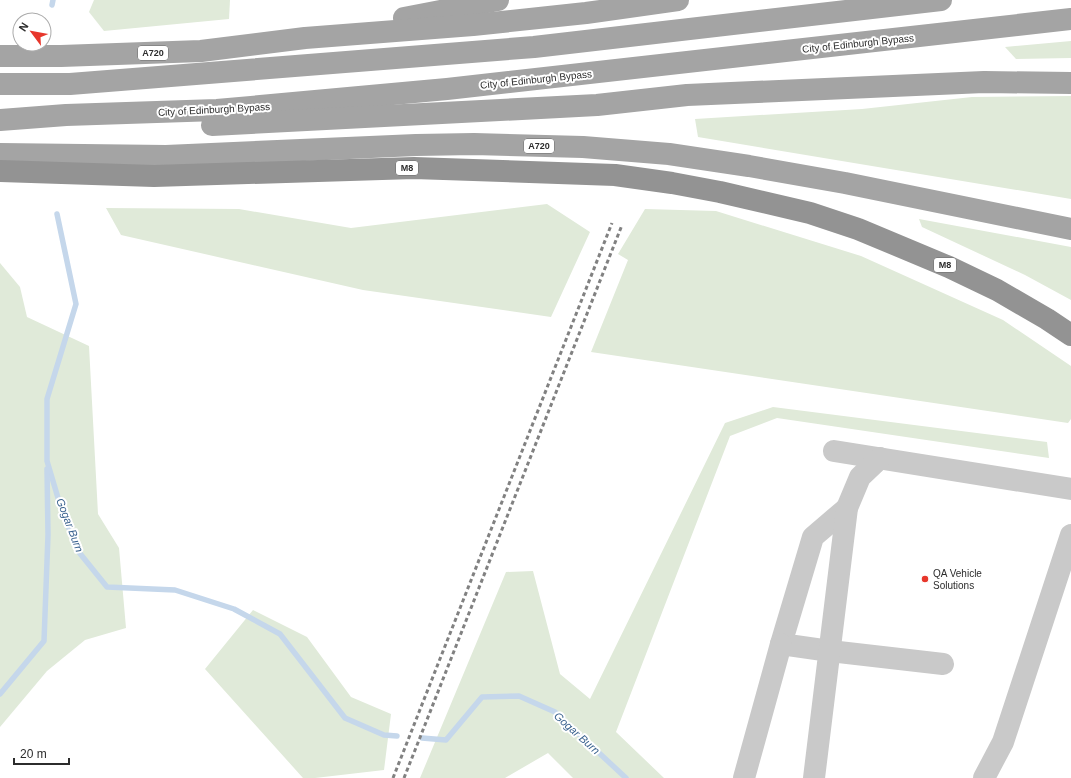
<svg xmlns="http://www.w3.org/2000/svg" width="1071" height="778" viewBox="0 0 1071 778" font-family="Helvetica,sans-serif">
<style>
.green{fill:#e0ead9}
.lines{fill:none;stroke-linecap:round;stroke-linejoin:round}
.stream{stroke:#c5d7eb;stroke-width:5.5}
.minor{stroke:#c9c9c9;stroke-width:22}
.major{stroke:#a4a4a4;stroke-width:22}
.highway{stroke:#939393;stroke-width:22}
.rail{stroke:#818181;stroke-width:3;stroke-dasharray:4 3;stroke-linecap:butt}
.poi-dot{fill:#e7362b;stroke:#fff;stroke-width:1.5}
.labels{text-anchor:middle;stroke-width:4;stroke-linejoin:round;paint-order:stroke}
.shield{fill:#fff;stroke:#6b6b6b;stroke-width:1}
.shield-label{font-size:9px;font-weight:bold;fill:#2c2c2c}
.street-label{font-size:10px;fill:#2c2c2c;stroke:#fff}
.poi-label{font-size:10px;fill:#2c2c2c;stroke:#fff;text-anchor:start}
.water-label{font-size:11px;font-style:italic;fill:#3a628f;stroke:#fff}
</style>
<rect width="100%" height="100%" fill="#fff"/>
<g class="green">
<path d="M 94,0 L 230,0 L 229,19 L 104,31 L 89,12 Z"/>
<path d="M 1071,41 L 1071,58 L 1016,59 L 1005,47 Z"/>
<path d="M 1071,96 L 1071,199 L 698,137 L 695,119 L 862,109 L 972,97 Z"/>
<path d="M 547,204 L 590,232 L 551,317 L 363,290 L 121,235 L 106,208 L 239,209 L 351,228 Z"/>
<path d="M 645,209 L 716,211 L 861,256 L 1003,320 L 1071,366 L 1071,419 L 1068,423 L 591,352 L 628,260 L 618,254 Z"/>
<path d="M 919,219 L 1071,247 L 1071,300 L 1025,275 L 922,227 Z"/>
<path d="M 0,263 L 20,287 L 27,317 L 89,346 L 98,514 L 119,548 L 126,628 L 85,640 L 47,671 L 0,727 Z"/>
<path d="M 773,407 L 1047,442 L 1049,458 L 777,418 L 730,436 L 616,732 L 664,778 L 573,778 L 548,753 L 505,778 L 420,778 L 506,572 L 533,571 L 560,674 L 590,699 L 725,423 Z"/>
<path d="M 253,610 L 307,637 L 351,697 L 391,714 L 384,770 L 315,778 L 303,778 L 205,669 Z"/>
</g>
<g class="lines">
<g class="stream">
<path d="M 52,5 L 53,0"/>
<path d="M 57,214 L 76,304 L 47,399 L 47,461 L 61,508 L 78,551 L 107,587 L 175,590 L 234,609 L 280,634 L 345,718 L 384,735 L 397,736"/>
<path d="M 0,694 L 44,641 L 48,535 L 47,469"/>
<path d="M 422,738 L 446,740 L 482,697 L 519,696 L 555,712 L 626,778"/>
</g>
<g class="minor">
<path d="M 834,451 L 1071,489"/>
<path d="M 847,508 L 813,537 L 781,644 L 830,651 L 943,664"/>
<path d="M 744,778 L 781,644"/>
<path d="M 814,778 L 847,508 L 860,477 L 880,458"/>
<path d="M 984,778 L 1003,742 L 1071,535"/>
</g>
<g class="major">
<path d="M 404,18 L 498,0"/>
<path d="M 0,56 L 61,56 L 201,51 L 305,38 L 473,25 L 586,13 L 678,0"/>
<path d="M 0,84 L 70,84 L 534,47 L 941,0"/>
<path d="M 0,120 L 66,115 L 217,110 L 447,89 L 1071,19"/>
<path d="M 212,125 L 597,105 L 687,95 L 984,82 L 1071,83"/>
<path d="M 0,154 L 166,156 L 416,145 L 474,144 L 583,147 L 669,154 L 749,166 L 845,183 L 1071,229"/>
</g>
<path class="highway" d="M 0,171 L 154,176 L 414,168 L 615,175 L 672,183 L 720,192 L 810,213 L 858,229 L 949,267 L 997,290 L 1047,319 L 1071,335"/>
<g class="rail">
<path d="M 393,778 L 612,223"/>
<path d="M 404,778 L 622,225"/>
</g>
</g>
<circle class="poi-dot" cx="925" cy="579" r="4"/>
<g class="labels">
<g class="shield">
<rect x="138" y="46" width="30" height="14" rx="3"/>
<rect x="524" y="139" width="30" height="14" rx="3"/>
<rect x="396" y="161" width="22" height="14" rx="3"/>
<rect x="934" y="258" width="22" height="14" rx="3"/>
</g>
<g class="shield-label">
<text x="153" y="56">A720</text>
<text x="539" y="149">A720</text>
<text x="407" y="171">M8</text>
<text x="945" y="268">M8</text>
</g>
<g class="street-label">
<text transform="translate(858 43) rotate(-6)" y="4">City of Edinburgh Bypass</text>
<text transform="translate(536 79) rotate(-6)" y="4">City of Edinburgh Bypass</text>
<text transform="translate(214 109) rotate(-3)" y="4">City of Edinburgh Bypass</text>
</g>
<g class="poi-label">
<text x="933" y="577">QA Vehicle<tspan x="933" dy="12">Solutions</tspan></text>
</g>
<g class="water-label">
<text transform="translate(70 525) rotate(69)" y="4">Gogar Burn</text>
<text transform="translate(577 733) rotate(42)" y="4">Gogar Burn</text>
</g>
</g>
<g transform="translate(32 32) rotate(302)"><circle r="19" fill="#ffffff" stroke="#ababab"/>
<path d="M0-3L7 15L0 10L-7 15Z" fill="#e7362b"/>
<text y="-6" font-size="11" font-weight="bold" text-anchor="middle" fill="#2c2c2c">N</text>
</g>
<path d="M14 758v6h55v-6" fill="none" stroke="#2c2c2c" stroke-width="2"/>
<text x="20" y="758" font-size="12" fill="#2c2c2c" stroke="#ffffff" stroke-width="3" paint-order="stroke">20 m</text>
</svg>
